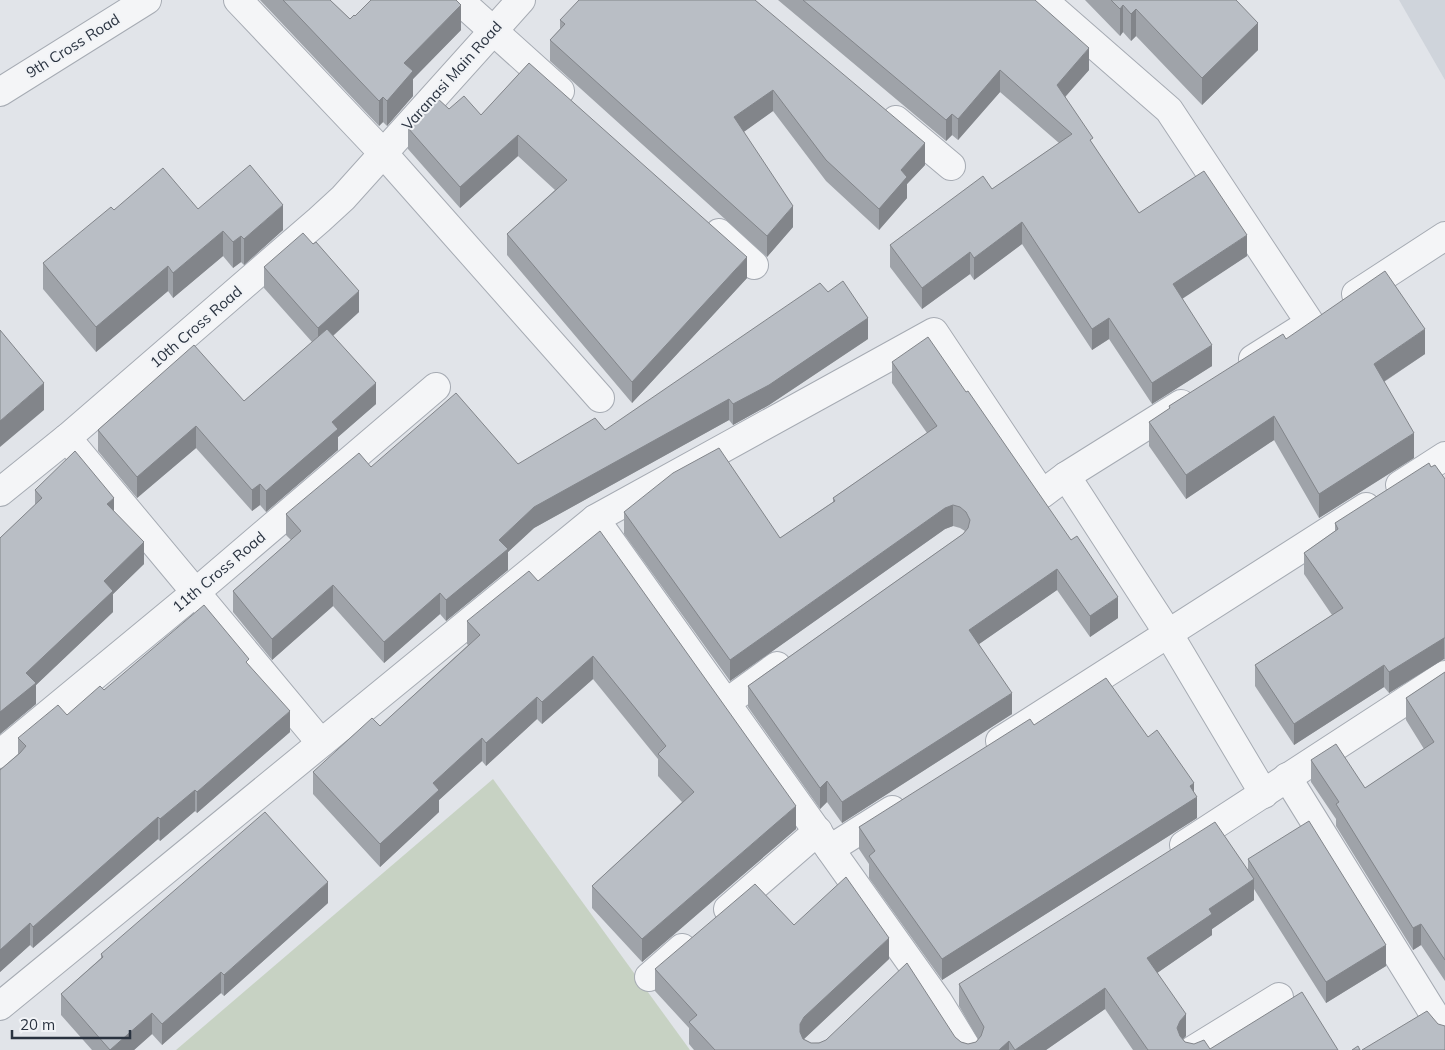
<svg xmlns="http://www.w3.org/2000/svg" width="1445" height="1050" viewBox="0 0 1445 1050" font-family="Mulish,sans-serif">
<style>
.built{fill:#cfd4db}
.green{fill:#c7d2c3}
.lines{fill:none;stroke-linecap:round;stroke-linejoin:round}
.minor-casing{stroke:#a6abb3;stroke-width:30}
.minor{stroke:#f4f5f7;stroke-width:28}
.wall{fill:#9fa3a9}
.shaded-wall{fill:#82858a}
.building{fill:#b9bec5;stroke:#82858a}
.labels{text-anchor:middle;stroke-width:4;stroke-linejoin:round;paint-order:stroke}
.street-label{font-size:15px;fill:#2a3340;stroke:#f1f3f6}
</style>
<rect width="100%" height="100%" fill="#e1e4e9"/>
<path class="built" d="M 1399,0 L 1445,0 L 1445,80 Z"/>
<path class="green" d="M 493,779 L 690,1050 L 176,1050 Z"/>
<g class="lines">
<g class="minor-casing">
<g id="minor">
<path d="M 238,0 L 383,153 L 600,398"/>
<path d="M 459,0 L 560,91"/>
<path d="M 1043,0 L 1169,110 L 1310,323 L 1253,359"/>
<path d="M 0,92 L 147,0"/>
<path d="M 896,120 L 951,166"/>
<path d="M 719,233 L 754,265"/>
<path d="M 1356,294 L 1445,236"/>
<path d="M 67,438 L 321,743"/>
<path d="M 1066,476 L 1168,633 L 1264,794"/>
<path d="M 1400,485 L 1445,456"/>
<path d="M 0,492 L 67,438 L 319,220 L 343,198 L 521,0"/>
<path d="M 595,519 L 938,1001 L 968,1050"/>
<path d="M 726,703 L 777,666"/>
<path d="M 1000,741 L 1366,507"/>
<path d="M 0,754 L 196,592 L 436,387"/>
<path d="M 1287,777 L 1445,1032"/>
<path d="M 1184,845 L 1445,675"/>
<path d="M 830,849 L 892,810"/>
<path d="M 728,909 L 818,831"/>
<path d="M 649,977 L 682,948"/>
<path d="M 0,1006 L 595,519 L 934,332 L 1042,494 L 1066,476 L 1181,404"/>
<path d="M 1193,1050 L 1279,997"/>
</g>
</g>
<use href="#minor" class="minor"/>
</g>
<g class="wall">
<path d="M 260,0 L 330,0 L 350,19 L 355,16 L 461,30 L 413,79 L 413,96 L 387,126 L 383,122 L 379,126 Z"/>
<path d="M 755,0 L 925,165 L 907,184 L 907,198 L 879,230 L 826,181 L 773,111 L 743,132 L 793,227 L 767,257 L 550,61 L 550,40 L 560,29 L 560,20 Z"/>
<path d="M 778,0 L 1035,0 L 1089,70 L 1065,97 L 1093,145 L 1139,213 L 1247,256 L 1182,298 L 1212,366 L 1152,404 L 1109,339 L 1092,350 L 1022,244 L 974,280 L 970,274 L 922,309 L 890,267 L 890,245 L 992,189 L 1059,143 L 1000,92 L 958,140 L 952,135 L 946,141 Z"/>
<path d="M 1085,0 L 1236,0 L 1258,50 L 1202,105 L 1136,36 L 1131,41 L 1123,32 L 1120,36 Z"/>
<path d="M 529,63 L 747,278 L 632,403 L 507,255 L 507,234 L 555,190 L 518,156 L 460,208 L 408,149 L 408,128 L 449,109 L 481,115 Z"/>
<path d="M 198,209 L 283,230 L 244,265 L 241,262 L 233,268 L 223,256 L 173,298 L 168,291 L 96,352 L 43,289 L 43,263 L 114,210 Z"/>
<path d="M 264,267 L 359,312 L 333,336 L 376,404 L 338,437 L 338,450 L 266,512 L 260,505 L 252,511 L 196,448 L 137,498 L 98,451 L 98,430 L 244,401 L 312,342 L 264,288 Z"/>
<path d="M 868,339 L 769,405 L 733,425 L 729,420 L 534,528 L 508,552 L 508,570 L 446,621 L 440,614 L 384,663 L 333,606 L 272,660 L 233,612 L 233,591 L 291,540 L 286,535 L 286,514 L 371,467 L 518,464 L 605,430 Z"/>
<path d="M 1286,339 L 1425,354 L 1384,382 L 1414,458 L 1319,518 L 1274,440 L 1186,499 L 1149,446 L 1149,422 L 1169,409 L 1169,406 Z"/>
<path d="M 892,362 L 1118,618 L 1090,637 L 1057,590 L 979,644 L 1012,714 L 842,823 L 827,802 L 820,809 L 748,707 L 748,686 L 963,534 L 965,531 L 960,528 L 953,526 L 945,529 L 730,681 L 624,534 L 624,512 L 780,538 L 833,502 L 833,498 L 927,433 L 892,383 Z"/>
<path d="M 1431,467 L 1445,479 L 1445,660 L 1444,659 L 1389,693 L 1384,687 L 1294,745 L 1255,686 L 1255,665 L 1332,615 L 1304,574 L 1304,553 L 1335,531 L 1335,523 Z"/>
<path d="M 35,490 L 114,511 L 144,564 L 113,594 L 113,612 L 36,685 L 36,704 L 0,734 L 0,538 L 35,505 Z"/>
<path d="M 538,581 L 796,829 L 642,962 L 592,908 L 592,886 L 682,802 L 658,776 L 658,759 L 593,679 L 542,724 L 537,719 L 486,766 L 482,761 L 439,800 L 439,812 L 380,867 L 313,794 L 313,772 L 380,726 L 468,645 L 467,644 L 467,621 Z"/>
<path d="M 249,665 L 290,732 L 197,813 L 195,811 L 160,841 L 158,839 L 33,948 L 30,945 L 0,972 L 0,770 L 18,754 L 18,738 L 67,715 L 104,690 Z"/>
<path d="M 1445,672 L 1445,981 L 1421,945 L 1413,950 L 1336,826 L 1336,819 L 1311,782 L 1311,760 L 1365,788 L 1424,749 L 1406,720 L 1406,698 Z"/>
<path d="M 1034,725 L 1148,737 L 1194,792 L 1197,818 L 942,980 L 869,878 L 869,864 L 859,849 L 859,827 Z"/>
<path d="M 1248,859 L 1386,966 L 1326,1003 L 1254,889 L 1254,900 L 1212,929 L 1212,935 L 1157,973 L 1186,1036 L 1183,1039 L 1185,1042 L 1210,1049 L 1338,1050 L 1133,1050 L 1105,1009 L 1046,1050 L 694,1050 L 689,1044 L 689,1028 L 655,991 L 655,969 L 794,925 L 889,959 L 804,1039 L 811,1043 L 955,1037 L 961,1042 L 968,1044 L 976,1042 L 978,1039 L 959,1006 L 959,984 L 1248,870 Z"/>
<path d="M 328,903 L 224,996 L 221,993 L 162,1045 L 152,1034 L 134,1050 L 92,1050 L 61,1015 L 61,994 L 101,958 L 101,954 Z"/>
</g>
<g class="shaded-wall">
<path d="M 461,5 L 461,30 L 413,79 L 413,96 L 387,126 L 387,101 L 404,63 Z"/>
<path d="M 1123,5 L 1123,32 L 1120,36 L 1120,9 Z"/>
<path d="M 1136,9 L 1136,36 L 1131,41 L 1131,14 Z"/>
<path d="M 1258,23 L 1258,50 L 1202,105 L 1202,78 Z"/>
<path d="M 1089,48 L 1089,70 L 1057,106 L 1057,85 Z"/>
<path d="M 1000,70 L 1000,92 L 958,140 L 958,119 Z"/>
<path d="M 773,90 L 773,111 L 734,139 L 734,117 Z"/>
<path d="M 383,97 L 383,122 L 379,126 L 379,101 Z"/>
<path d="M 952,114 L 952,135 L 946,141 L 946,120 Z"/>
<path d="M 518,135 L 518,156 L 460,208 L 460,187 Z"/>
<path d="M 925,143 L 925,165 L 907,184 L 907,198 L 879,230 L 879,209 L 901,170 Z"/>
<path d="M 283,205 L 283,230 L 244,265 L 244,239 Z"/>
<path d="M 793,206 L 793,227 L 767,257 L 767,236 Z"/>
<path d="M 1022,222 L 1022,244 L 974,280 L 974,258 Z"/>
<path d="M 223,231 L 223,256 L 173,298 L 173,273 Z"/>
<path d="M 1247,235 L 1247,256 L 1173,305 L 1173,284 Z"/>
<path d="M 241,236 L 241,262 L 233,268 L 233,242 Z"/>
<path d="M 970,252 L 970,274 L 922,309 L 922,288 Z"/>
<path d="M 747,257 L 747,278 L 632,403 L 632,382 Z"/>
<path d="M 168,266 L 168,291 L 96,352 L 96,327 Z"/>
<path d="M 359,291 L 359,312 L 318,349 L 318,328 Z"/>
<path d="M 868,318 L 868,339 L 769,405 L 733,425 L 733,404 Z"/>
<path d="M 1109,318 L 1109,339 L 1092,350 L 1092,329 Z"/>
<path d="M 1425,329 L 1425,354 L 1374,388 L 1374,364 Z"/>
<path d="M 1212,345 L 1212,366 L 1152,404 L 1152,383 Z"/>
<path d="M 44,383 L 44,410 L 0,447 L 0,421 Z"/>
<path d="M 376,383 L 376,404 L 338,437 L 338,450 L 266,512 L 266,491 L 332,422 Z"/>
<path d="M 729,399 L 729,420 L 534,528 L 508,552 L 508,570 L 446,621 L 446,600 L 499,540 L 534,507 Z"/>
<path d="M 1274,416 L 1274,440 L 1186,499 L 1186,475 Z"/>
<path d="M 196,426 L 196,448 L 137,498 L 137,477 Z"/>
<path d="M 1414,433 L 1414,458 L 1319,518 L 1319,494 Z"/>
<path d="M 260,484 L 260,505 L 252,511 L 252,490 Z"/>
<path d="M 114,498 L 114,519 L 107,504 Z"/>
<path d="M 953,505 L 953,526 L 945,529 L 730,681 L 730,660 L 945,508 Z"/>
<path d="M 144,542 L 144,564 L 113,594 L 113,612 L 36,685 L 36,704 L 0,734 L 0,712 L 26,673 L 104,581 Z"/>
<path d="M 1057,569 L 1057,590 L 969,651 L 969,630 Z"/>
<path d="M 333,585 L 333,606 L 272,660 L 272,639 Z"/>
<path d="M 440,593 L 440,614 L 384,663 L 384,642 Z"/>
<path d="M 1118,597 L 1118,618 L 1090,637 L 1090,616 Z"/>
<path d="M 1444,638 L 1444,659 L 1389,693 L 1389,672 Z"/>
<path d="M 593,656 L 593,679 L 542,724 L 542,702 Z"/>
<path d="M 1384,665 L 1384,687 L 1294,745 L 1294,724 Z"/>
<path d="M 1012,693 L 1012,714 L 842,823 L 842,802 Z"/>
<path d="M 537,697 L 537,719 L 486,766 L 486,743 Z"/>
<path d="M 290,711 L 290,732 L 197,813 L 197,792 Z"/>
<path d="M 482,738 L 482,761 L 439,800 L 439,812 L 380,867 L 380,844 L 433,783 Z"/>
<path d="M 827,781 L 827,802 L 820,809 L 820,788 Z"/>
<path d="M 1194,783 L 1194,799 L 1197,797 L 1197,818 L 942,980 L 942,959 Z"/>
<path d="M 195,790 L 195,811 L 160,841 L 160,819 Z"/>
<path d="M 796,806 L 796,829 L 642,962 L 642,939 Z"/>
<path d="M 158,817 L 158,839 L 33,948 L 33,927 Z"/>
<path d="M 1254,879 L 1254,900 L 1212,929 L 1212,935 L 1147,980 L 1147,958 L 1209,909 Z"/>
<path d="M 328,882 L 328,903 L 224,996 L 224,975 Z"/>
<path d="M 30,923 L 30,945 L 0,972 L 0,950 Z"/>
<path d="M 1421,924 L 1421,945 L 1413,950 L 1413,928 Z"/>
<path d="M 889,938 L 889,959 L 804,1039 L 800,1046 L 800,1024 L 804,1017 Z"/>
<path d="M 1386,945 L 1386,966 L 1326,1003 L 1326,982 Z"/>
<path d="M 221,972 L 221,993 L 162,1045 L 162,1024 Z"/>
<path d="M 1105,988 L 1105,1009 L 1046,1050 L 1015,1050 Z"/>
<path d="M 152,1013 L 152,1034 L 134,1050 L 110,1050 Z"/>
<path d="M 1186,1014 L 1186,1036 L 1180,1042 L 1177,1028 L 1180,1021 Z"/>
<path d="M 1009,1041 L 1009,1050 L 999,1050 Z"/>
</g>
<g class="building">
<path d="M 283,0 L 330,0 L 350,19 L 354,15 L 355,16 L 371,0 L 456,0 L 461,5 L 404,63 L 413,71 L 387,101 L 383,97 L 379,101 Z"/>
<path d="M 579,0 L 755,0 L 925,143 L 901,170 L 907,177 L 879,209 L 826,160 L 773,90 L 734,117 L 793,206 L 767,236 L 550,40 L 565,24 L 560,20 Z"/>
<path d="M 803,0 L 1035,0 L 1089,48 L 1057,85 L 1093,138 L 1090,140 L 1139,213 L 1204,171 L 1247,235 L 1173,284 L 1212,345 L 1152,383 L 1109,318 L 1092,329 L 1022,222 L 974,258 L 970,252 L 922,288 L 890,245 L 983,176 L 992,189 L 1072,134 L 1000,70 L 958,119 L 952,114 L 946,120 Z"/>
<path d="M 1111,0 L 1236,0 L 1258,23 L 1202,78 L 1136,9 L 1131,14 L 1123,5 L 1120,9 Z"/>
<path d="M 529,63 L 747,257 L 632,382 L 507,234 L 567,180 L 518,135 L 460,187 L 408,128 L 436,97 L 449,109 L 464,96 L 481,115 Z"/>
<path d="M 250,165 L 283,205 L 244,239 L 241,236 L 233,242 L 223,231 L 173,273 L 168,266 L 96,327 L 43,263 L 111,207 L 114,210 L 163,168 L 198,209 Z"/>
<path d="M 303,233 L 313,244 L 316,242 L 359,291 L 318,328 L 264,267 Z"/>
<path d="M 1385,271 L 1425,329 L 1374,364 L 1414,433 L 1319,494 L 1274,416 L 1186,475 L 1149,422 L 1170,408 L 1169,406 L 1283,334 L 1286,339 Z"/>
<path d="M 843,281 L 868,318 L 769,385 L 733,404 L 729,399 L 534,507 L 499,540 L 508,549 L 446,600 L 440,593 L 384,642 L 333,585 L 272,639 L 233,591 L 301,531 L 286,514 L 359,453 L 371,467 L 456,393 L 518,464 L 595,418 L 605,430 L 820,283 L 828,292 Z"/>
<path d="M 327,329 L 376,383 L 332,422 L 338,429 L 266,491 L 260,484 L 252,490 L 196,426 L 137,477 L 98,430 L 194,345 L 244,401 Z"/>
<path d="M 0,330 L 44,383 L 0,421 Z"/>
<path d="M 928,337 L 966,392 L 968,391 L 1071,540 L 1077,536 L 1118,597 L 1090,616 L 1057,569 L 969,630 L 1012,693 L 842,802 L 827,781 L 820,788 L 748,686 L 963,534 L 968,528 L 970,520 L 966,512 L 960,507 L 953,505 L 945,508 L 730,660 L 624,512 L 673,473 L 719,448 L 780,538 L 835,501 L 833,498 L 937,426 L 892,362 Z"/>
<path d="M 75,451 L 114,498 L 107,504 L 144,542 L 104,581 L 113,591 L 26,673 L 36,683 L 0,712 L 0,538 L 42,498 L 35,490 Z"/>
<path d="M 1429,463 L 1431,467 L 1435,465 L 1445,479 L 1445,638 L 1444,638 L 1389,672 L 1384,665 L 1294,724 L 1255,665 L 1343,608 L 1304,553 L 1338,529 L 1335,523 Z"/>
<path d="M 600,531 L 796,806 L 642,939 L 592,886 L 694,792 L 658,754 L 666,746 L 593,656 L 542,702 L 537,697 L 486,743 L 482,738 L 433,783 L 439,790 L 380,844 L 313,772 L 372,718 L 380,726 L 480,635 L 467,621 L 529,571 L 538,581 Z"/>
<path d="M 204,605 L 249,659 L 246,662 L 290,711 L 197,792 L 195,790 L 160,819 L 158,817 L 33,927 L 30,923 L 0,950 L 0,770 L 20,753 L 26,746 L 18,738 L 58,705 L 67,715 L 100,686 L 104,690 Z"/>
<path d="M 1445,672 L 1445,960 L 1421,924 L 1413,928 L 1336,804 L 1339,802 L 1311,760 L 1336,744 L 1365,788 L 1434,742 L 1406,698 Z"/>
<path d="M 1106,678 L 1148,737 L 1157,730 L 1194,783 L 1190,786 L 1197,797 L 942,959 L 869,856 L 875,851 L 859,827 L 1030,719 L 1034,725 Z"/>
<path d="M 265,812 L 328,882 L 224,975 L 221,972 L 162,1024 L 152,1013 L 110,1050 L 61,994 L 103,957 L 101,954 Z"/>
<path d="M 1309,821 L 1386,945 L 1326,982 L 1248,859 Z"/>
<path d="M 1215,822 L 1254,879 L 1209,909 L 1212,914 L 1147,958 L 1186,1014 L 1180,1021 L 1177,1028 L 1180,1036 L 1185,1042 L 1194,1044 L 1204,1040 L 1210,1049 L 1302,992 L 1338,1050 L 1148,1050 L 1105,988 L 1015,1050 L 1009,1041 L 999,1050 L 715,1050 L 689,1022 L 697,1015 L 655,969 L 755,884 L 794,925 L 846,877 L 889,938 L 804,1017 L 800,1024 L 800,1032 L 803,1039 L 811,1043 L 819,1043 L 826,1040 L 907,963 L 955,1037 L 961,1042 L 968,1044 L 976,1042 L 981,1036 L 984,1027 L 959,984 Z"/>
<path d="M 1427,1011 L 1438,1024 L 1445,1026 L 1445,1050 L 1362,1050 Z"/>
<path d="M 1358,1046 L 1360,1050 L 1352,1050 Z"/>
</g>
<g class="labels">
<g class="street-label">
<text transform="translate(73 46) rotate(-32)" y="5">9th Cross Road</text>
<text transform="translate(452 76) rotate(-48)" y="5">Varanasi Main Road</text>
<text transform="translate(196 327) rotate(-41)" y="5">10th Cross Road</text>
<text transform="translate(219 572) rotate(-40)" y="5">11th Cross Road</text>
</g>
</g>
<path d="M12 1030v8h118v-8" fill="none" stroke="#2a3340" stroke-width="2.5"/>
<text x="20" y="1030" font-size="15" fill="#2a3340" stroke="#f1f3f6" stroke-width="4" paint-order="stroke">20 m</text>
</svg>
